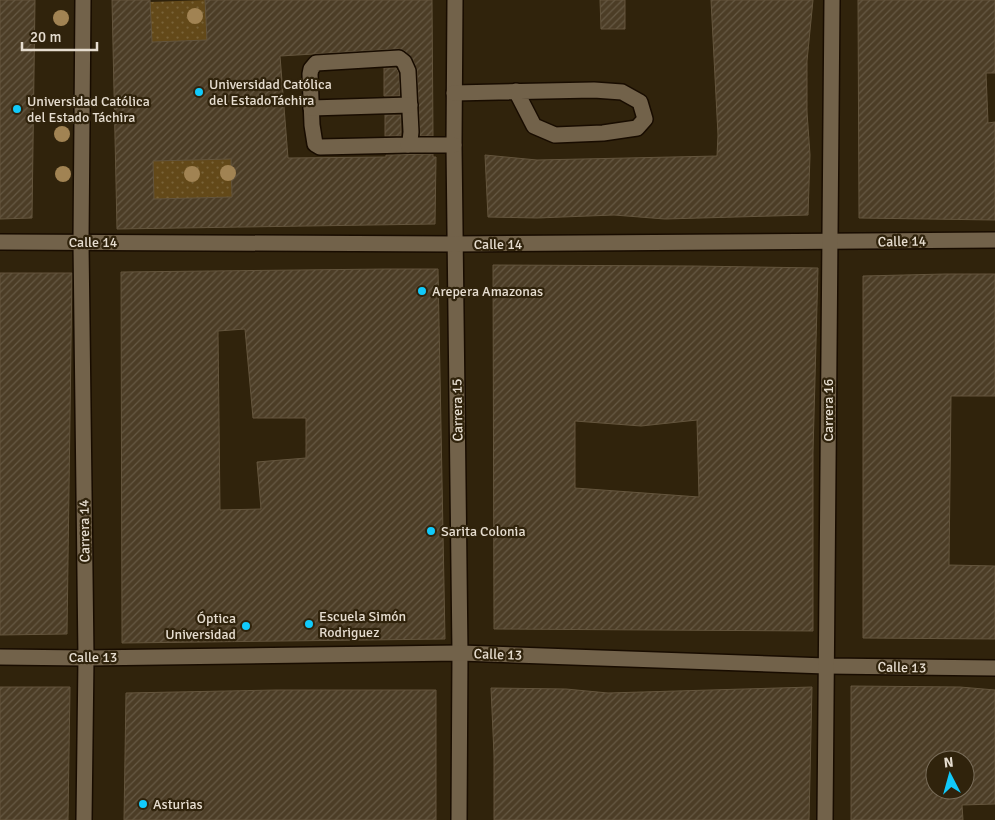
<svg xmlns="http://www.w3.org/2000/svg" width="995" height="820" viewBox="0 0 995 820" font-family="Signika,sans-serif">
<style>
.grass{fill:url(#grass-dots)}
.building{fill:url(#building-hatch);stroke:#64553d;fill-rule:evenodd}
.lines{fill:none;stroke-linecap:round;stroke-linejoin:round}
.minor-casing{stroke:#180c00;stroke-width:18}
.minor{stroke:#72624a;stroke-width:15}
.tree{fill:#a18353}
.poi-dot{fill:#11cafb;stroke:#30230c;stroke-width:2}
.labels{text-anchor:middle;stroke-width:4.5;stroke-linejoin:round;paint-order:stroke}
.poi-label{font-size:14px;fill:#e6ddd0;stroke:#30230c;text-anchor:start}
.street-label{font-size:14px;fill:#e6ddd0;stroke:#30230c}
</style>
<defs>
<pattern id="grass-dots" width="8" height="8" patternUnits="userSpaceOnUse" patternTransform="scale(1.25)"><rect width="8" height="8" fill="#634919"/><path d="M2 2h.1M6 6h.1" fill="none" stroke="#796339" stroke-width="1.8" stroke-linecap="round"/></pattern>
<pattern id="building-hatch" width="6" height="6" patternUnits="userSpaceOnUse" patternTransform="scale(1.25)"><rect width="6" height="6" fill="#4c3d26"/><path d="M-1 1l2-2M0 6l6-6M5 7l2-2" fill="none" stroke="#665944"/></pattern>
</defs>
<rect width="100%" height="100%" fill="#30230c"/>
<g class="grass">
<path d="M 206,0 L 207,40 L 152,42 L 150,2 Z"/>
<path d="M 231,159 L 232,197 L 154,199 L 153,161 Z"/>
</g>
<g class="building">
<path d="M 0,0 L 35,0 L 32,218 L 0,219 Z"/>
<path d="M 112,0 L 150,0 L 152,42 L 207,40 L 205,0 L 432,0 L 433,136 L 420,136 L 417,70 L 412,58 L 405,51 L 398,49 L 280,56 L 288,158 L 386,157 L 386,155 L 433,154 L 433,157 L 436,157 L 435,224 L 117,229 ZM 231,159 L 232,197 L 154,199 L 153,161 Z"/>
<path d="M 600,0 L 625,0 L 625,29 L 601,29 Z"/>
<path d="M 711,0 L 813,0 L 807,61 L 807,112 L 810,155 L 808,215 L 665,219 L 614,215 L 537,218 L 488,217 L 485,155 L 537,160 L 717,156 L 718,135 Z"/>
<path d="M 858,0 L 995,0 L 995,73 L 986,73 L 988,123 L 995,122 L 995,220 L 859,218 Z"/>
<path d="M 384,68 L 396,68 L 399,73 L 400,96 L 384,96 Z"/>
<rect x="385" y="115" width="16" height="21"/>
<path d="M 493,265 L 694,266 L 818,268 L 813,452 L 813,631 L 494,629 ZM 697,420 L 699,497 L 575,488 L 575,421 L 641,426 Z"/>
<path d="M 386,269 L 438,269 L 445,639 L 122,643 L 121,272 ZM 245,329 L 253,418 L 306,418 L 306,458 L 257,462 L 261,509 L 220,510 L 218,331 Z"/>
<path d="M 0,273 L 72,273 L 67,634 L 0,635 Z"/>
<path d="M 945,274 L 995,274 L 995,396 L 951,396 L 949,565 L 995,566 L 995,639 L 863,638 L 863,276 Z"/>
<path d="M 851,686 L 960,687 L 995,690 L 995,804 L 962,805 L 963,820 L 851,820 ZM 935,760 L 965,760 L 965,790 L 935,790 Z"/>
<path d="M 0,687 L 70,687 L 68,820 L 0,820 Z"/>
<path d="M 812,687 L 809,820 L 494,820 L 494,755 L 491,688 L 566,689 L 608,693 Z"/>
<path d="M 276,690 L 436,690 L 436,820 L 124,820 L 126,693 Z"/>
</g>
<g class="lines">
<g class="minor-casing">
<g id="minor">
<path d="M 83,0 L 81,242 L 86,658 L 84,820"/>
<path d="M 455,0 L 454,145 L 460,653 L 459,820"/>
<path d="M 399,58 L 404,62 L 408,71 L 411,132 L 410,141 L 408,145 L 320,147 L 315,144 L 312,125 L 310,74 L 311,69 L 316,63 Z"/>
<path d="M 454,93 L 594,90 L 622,92 L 640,102 L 645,119 L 637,128 L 603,133 L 555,135 L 534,126 L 516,91"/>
<path d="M 311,108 L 410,105"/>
<path d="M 408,145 L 454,145"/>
<path d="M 0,242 L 455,244 L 995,240"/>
<path d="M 0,657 L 86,658 L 460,653 L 826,666 L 995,668"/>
<path d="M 825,820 L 832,0"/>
</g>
</g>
<use href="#minor" class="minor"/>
</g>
<g class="tree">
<circle cx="195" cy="16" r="8"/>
<circle cx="61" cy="18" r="8"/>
<circle cx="62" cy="134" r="8"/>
<circle cx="228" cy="173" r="8"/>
<circle cx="63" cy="174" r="8"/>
<circle cx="192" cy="174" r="8"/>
</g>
<g class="poi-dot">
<circle cx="199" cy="92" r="5"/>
<circle cx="17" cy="109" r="5"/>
<circle cx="422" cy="291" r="5"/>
<circle cx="431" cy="531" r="5"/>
<circle cx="309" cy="624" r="5"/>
<circle cx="246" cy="626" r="5"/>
<circle cx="143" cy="804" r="5"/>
</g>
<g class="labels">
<g class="poi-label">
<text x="209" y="89">Universidad Católica<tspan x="209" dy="16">del EstadoTáchira</tspan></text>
<text x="27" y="106">Universidad Católica<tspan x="27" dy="16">del Estado Táchira</tspan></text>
<text x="432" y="296">Arepera Amazonas</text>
<text x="441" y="536">Sarita Colonia</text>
<text x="319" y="621">Escuela Simón<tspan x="319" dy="16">Rodriguez</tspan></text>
<text x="236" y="623" text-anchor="end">Óptica<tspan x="236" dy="16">Universidad</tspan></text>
<text x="153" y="809">Asturias</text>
</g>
<g class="street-label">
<text transform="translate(902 241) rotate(-1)" y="5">Calle 14</text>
<text x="93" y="247">Calle 14</text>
<text x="498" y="249">Calle 14</text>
<text transform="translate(457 410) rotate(-91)" y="5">Carrera 15</text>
<text transform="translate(828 410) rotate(-90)" y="5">Carrera 16</text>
<text transform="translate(84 531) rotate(-91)" y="5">Carrera 14</text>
<text transform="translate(498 654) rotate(2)" y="5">Calle 13</text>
<text x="93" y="662">Calle 13</text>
<text transform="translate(902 667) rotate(1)" y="5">Calle 13</text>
</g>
</g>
<g transform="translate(950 775) rotate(354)"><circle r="24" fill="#30230c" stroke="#796d5a"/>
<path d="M0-4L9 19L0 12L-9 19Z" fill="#11cafb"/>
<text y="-8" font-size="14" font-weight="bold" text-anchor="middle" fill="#e6ddd0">N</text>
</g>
<path d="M22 42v8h75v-8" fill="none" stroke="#e6ddd0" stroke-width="2.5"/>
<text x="30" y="42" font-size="15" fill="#e6ddd0" stroke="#30230c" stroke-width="4" paint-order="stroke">20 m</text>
</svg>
